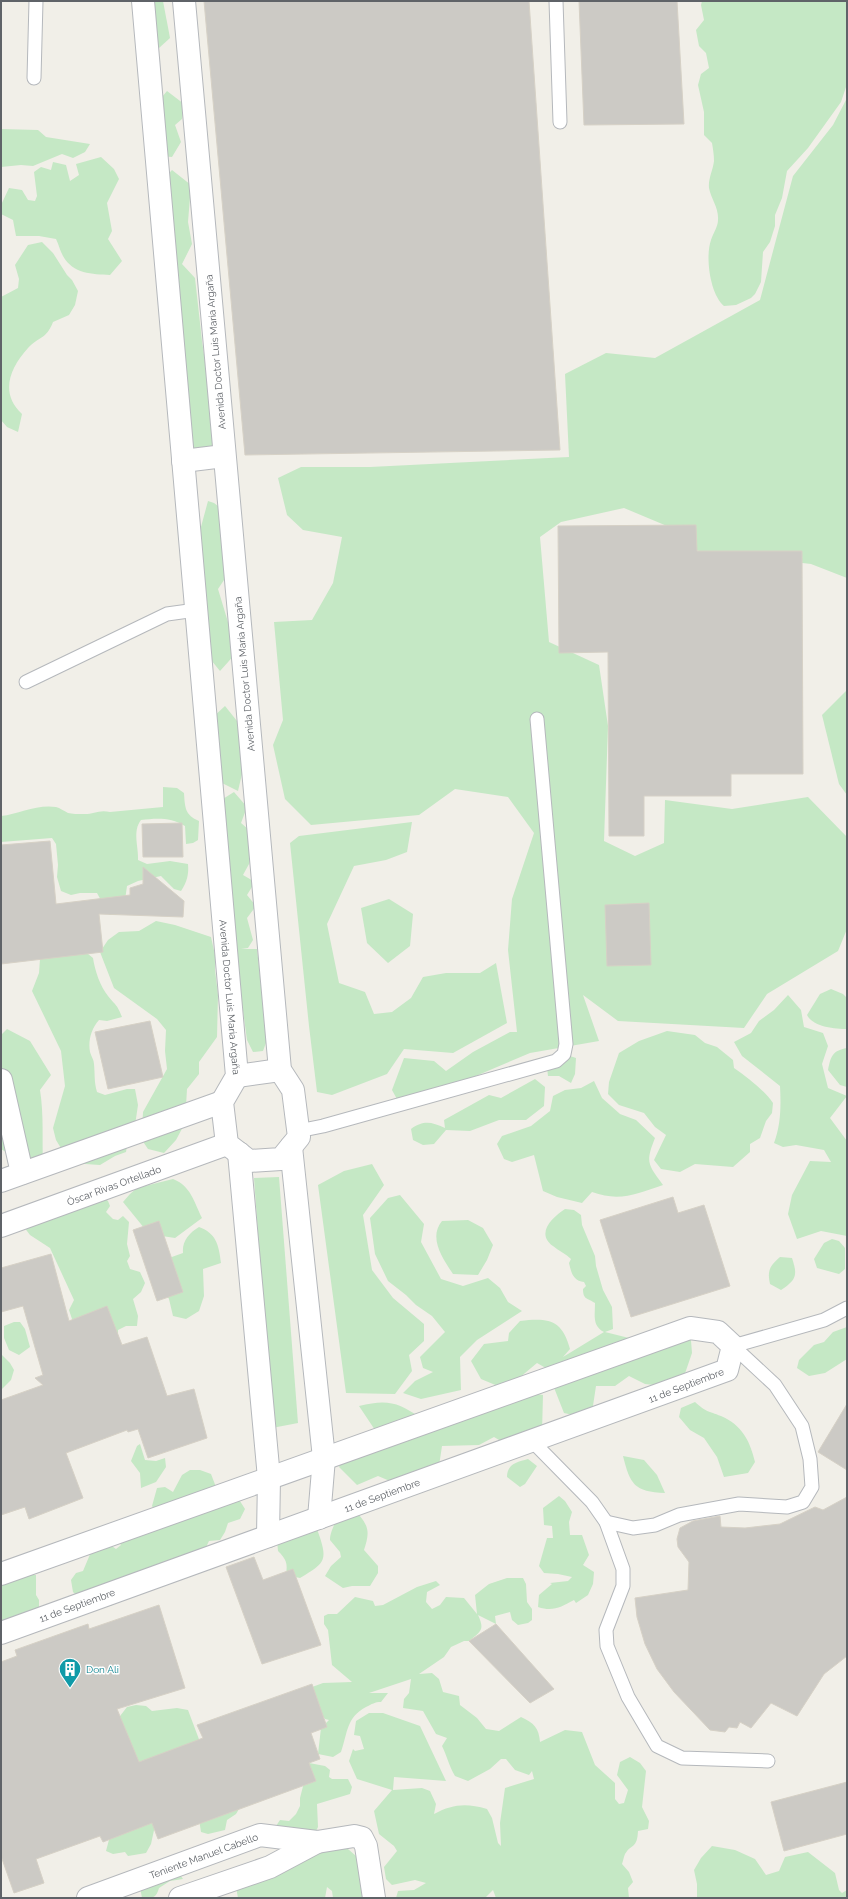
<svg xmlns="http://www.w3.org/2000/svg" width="848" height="1899" viewBox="0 0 848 1899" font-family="Raleway,sans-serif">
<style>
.green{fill:#c5e8c5}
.building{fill:#cccac5;stroke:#d6d1c6}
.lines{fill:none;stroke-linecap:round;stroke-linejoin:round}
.service-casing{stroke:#b5b8bc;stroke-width:15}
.minor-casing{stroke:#b5b8bc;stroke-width:24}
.tertiary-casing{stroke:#b5b8bc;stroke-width:24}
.service{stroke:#fff;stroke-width:13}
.minor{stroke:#fff;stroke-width:22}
.tertiary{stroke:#fff;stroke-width:22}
.labels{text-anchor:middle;stroke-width:3;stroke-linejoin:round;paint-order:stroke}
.street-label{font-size:10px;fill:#5f6368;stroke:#fff}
.culture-label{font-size:10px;fill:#0d838f;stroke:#fff;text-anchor:start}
</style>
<rect width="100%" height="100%" fill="#f1efe8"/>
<g class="green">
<path d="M 150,1 L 163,1 L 170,38 L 159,48 L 149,45 Z"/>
<path d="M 702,1 L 847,1 L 847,84 L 841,102 L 808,148 L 787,171 L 782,198 L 775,215 L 775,226 L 770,242 L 763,252 L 761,282 L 755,294 L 751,298 L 736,305 L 724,306 C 710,294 705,257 711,240 C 713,233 718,227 718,220 C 719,208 711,199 709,188 C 708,179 713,170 714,161 C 714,155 713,149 712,143 L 704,135 L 704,112 L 698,85 L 701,74 L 709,68 L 706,53 L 699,46 L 696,30 L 704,20 L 701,5 Z"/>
<path d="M 167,91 L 184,104 L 182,119 L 175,125 L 181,142 L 172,157 L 160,156 L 157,103 Z"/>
<path d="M 847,98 L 847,578 L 811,564 L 666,547 L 667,526 L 624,508 L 561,522 L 540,537 L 549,642 L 599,665 L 608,726 L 604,841 L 635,856 L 664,843 L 665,800 L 732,809 L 808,797 L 847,837 L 847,929 L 838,951 L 767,994 L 744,1028 L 618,1021 L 583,995 L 599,1041 L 530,1053 L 424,1098 L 398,1101 L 392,1090 L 404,1058 L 434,1061 L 446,1071 L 473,1052 L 510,1032 L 517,1032 L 508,950 L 512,899 L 534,833 L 508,797 L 455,789 L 419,815 L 311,825 L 285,799 L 273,745 L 283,720 L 274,622 L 312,620 L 333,583 L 342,537 L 303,530 L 287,515 L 278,478 L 301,467 L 370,467 L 569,457 L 565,374 L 606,353 L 655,358 L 760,300 L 793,176 L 833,125 Z"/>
<path d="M 1,129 L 38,130 L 46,137 L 90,144 L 85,152 L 73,158 L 62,154 L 33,166 L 21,165 L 1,167 Z"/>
<path d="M 101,157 L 114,169 L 119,179 L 107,203 L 112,231 L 108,239 L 122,261 L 110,275 C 92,274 73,274 63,256 C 60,251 59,245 56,239 L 39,236 L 16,236 L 13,220 L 1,214 L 1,205 L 9,188 L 22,190 L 28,200 L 35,201 L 37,196 L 34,172 L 41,167 L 51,170 L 53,162 L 66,165 L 70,181 L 79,175 L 76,164 Z"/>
<path d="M 172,170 L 191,185 L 188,222 L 192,244 L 182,264 L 195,278 L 202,341 L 218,449 L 194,452 L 184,409 L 174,269 L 177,255 L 170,235 L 158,185 Z"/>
<path d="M 42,242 L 53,253 L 67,275 L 72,280 L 78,291 L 75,305 L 69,315 L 53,322 C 46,340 39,336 28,348 C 9,369 0,394 22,414 L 18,432 L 7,427 L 1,420 L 1,297 L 18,288 L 19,279 L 15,265 L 28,245 Z"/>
<path d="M 208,501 L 214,503 L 231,516 L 236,562 L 218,589 L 237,652 L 220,671 L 203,650 L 198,538 Z"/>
<path d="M 847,690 L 847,795 L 839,784 L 822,715 Z"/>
<path d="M 225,706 L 241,726 L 245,761 L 238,791 L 218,781 L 212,718 Z"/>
<path d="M 163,787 L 177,788 L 184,793 C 185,808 185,815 199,821 L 198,840 L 193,843 L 186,844 L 185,826 C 171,817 156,818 141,820 C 132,831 139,848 138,860 L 147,864 L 170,861 L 188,864 C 189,874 187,882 181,891 L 174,889 L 161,876 L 138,881 L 127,886 L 124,907 L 116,915 L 109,915 L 97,893 L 80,893 L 71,895 L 61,891 L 57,877 L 58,865 L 56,844 L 52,838 L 1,842 L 1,816 C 19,814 37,804 56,807 C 60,808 64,811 68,813 C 72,814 78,814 83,814 C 92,815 99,809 110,812 L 163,807 Z"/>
<path d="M 234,792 L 247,807 L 241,823 L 255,835 L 249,864 L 243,875 L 255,882 L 247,895 L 256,906 L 247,918 L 253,940 L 248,948 L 241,949 L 257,949 L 267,1040 L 263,1051 L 253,1052 L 247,1040 L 225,878 L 230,865 L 224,851 L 218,802 Z"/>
<path d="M 412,822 L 407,852 L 386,860 L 354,866 L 327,924 L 339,983 L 365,992 L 374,1014 L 392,1012 L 411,998 L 423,977 L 446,973 L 480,973 L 496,963 L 507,1023 L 453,1053 L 404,1049 L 387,1074 L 332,1095 L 317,1092 L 309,1026 L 290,843 L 299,836 Z"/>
<path d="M 389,899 L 413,914 L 410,946 L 388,963 L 367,943 L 361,908 Z"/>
<path d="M 156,921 L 175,925 L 211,937 L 215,955 L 215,970 L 218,995 L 217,1037 L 199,1062 L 199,1074 L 187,1089 L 185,1123 L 176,1140 L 164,1153 L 148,1149 L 142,1140 L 142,1131 L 143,1112 L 167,1069 L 165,1051 L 166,1030 L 157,1019 L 114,988 L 100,952 L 108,940 L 119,932 L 139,931 Z"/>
<path d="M 77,945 L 93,958 C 95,971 100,986 108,996 C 116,1006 117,1004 122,1017 L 107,1021 L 99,1020 C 91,1029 88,1041 90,1052 C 91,1056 94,1060 94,1064 C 95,1074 94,1082 97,1092 L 105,1095 L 127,1089 L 135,1089 L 138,1105 L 134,1132 L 128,1140 L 126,1152 L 115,1156 L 100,1165 L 70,1163 L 56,1140 L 53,1128 L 65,1086 L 61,1051 L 32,991 L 39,973 L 40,959 Z"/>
<path d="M 831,989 L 843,994 L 846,997 L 847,1029 C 835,1029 813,1027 807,1015 L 820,994 Z"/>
<path d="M 788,995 L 801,1010 L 804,1027 L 823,1033 L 828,1046 L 822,1064 L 828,1088 L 847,1096 L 830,1118 L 847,1141 L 847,1236 L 821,1231 L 797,1239 L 788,1214 L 792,1195 L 810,1161 L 831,1162 L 824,1150 L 796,1145 L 783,1147 L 774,1143 C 781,1125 781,1105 780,1086 L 742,1056 L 734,1042 L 751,1033 L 759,1021 L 774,1010 Z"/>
<path d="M 7,1029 L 30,1041 L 51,1075 L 40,1090 C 44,1115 42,1141 43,1166 L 11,1155 L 1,1149 L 1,1035 Z"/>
<path d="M 667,1031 L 695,1035 L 705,1043 L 717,1047 L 733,1060 L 734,1068 C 748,1078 763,1089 773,1103 L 772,1113 L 766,1121 L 760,1138 L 750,1144 L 750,1152 L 733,1167 L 695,1164 L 680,1172 L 661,1169 L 654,1160 L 666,1135 L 655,1127 L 644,1113 L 619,1105 L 608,1094 L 609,1082 L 619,1053 L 639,1041 Z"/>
<path d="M 847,1048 L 847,1087 L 840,1085 L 828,1070 C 831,1056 832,1051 847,1048 Z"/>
<path d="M 564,1054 L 576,1058 L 575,1074 L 571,1083 L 559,1076 L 548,1076 L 546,1059 Z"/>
<path d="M 535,1079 L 545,1087 L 544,1106 L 526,1120 L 499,1120 L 470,1131 L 446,1130 L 434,1144 L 423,1145 L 413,1140 L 411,1129 C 424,1120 431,1122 445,1128 L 444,1120 L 489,1095 L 501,1098 Z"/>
<path d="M 594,1081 L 602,1098 L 620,1114 L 636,1120 L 655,1138 C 645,1163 648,1164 663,1185 C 637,1194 619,1202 592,1192 L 582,1203 L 557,1197 L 543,1191 L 534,1155 L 512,1162 L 504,1159 L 497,1144 L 502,1136 L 531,1126 L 550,1111 L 553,1096 L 565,1090 L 581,1088 Z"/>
<path d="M 372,1164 L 384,1185 L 363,1215 L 372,1270 L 393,1298 L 424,1324 L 424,1341 L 409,1355 L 412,1371 L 395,1394 L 346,1393 L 318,1185 L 344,1171 Z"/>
<path d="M 279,1177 L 298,1423 L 272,1428 L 254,1178 Z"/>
<path d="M 173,1179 C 191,1186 194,1202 202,1218 L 175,1238 L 149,1234 L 123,1202 L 130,1194 L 137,1188 Z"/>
<path d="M 94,1190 L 108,1201 L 110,1206 L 106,1212 L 113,1219 L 118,1220 L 123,1216 L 129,1222 L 127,1244 L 130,1256 L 127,1261 L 130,1269 L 140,1272 L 145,1283 L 141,1292 L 133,1299 L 138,1316 L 137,1326 L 126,1326 L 118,1330 L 118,1340 L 74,1325 L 69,1310 L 74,1300 L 50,1248 L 30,1235 L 24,1227 Z"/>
<path d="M 400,1195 L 424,1224 L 421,1242 L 441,1279 L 463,1286 L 488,1278 L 500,1288 L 508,1302 L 522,1311 L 477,1340 L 460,1357 L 461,1390 L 421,1399 L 403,1393 L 415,1381 L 433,1372 L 423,1368 L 420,1357 L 445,1332 L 432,1316 L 416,1305 L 406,1295 L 388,1281 L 375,1254 L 370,1218 L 388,1198 Z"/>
<path d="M 565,1209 L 574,1210 L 581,1215 L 582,1225 L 595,1256 L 596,1266 L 603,1290 L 612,1307 L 613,1329 L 605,1332 L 645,1342 L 690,1328 L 692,1353 L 680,1388 L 645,1384 L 629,1376 L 615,1386 L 596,1386 L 591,1419 L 564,1413 L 549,1375 L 551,1371 L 537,1363 L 506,1389 L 543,1395 L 542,1432 L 519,1452 L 494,1437 L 479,1445 L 442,1446 L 439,1466 L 404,1487 L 378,1476 L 357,1485 L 339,1467 L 353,1441 L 377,1433 L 359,1406 C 387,1399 398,1402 421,1418 L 505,1389 L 481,1379 L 471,1361 L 484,1344 L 508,1341 L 509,1333 L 520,1321 C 548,1318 562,1319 570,1349 L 563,1357 L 604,1332 C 592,1326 595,1315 595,1303 C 588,1298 583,1300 583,1289 L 586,1286 L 584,1282 C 573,1281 571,1272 569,1263 L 571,1259 C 566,1254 559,1251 553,1246 C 535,1233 553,1217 565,1209 Z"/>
<path d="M 468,1220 L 483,1228 L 493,1245 L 487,1260 L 478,1275 L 453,1274 C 443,1259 428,1238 442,1221 Z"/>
<path d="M 199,1227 C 216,1233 219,1245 221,1263 L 203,1269 L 204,1296 L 199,1311 L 186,1319 L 173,1316 L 169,1299 L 163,1289 L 169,1258 L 183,1253 C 182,1241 189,1233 199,1227 Z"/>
<path d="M 832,1239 L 839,1241 L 845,1248 L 845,1269 L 839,1274 L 817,1268 L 814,1259 L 824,1243 Z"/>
<path d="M 780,1257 L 792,1258 C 798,1276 796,1280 781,1290 L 770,1284 C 767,1270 770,1266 780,1257 Z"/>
<path d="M 14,1322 L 20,1322 L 25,1329 L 30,1347 L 19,1355 L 9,1350 L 4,1338 L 4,1326 Z"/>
<path d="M 847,1327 L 847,1359 L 825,1373 L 809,1376 L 797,1368 L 799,1360 L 814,1345 L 824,1342 L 833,1332 Z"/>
<path d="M 1,1354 L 10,1363 L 14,1370 L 11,1380 L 1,1390 Z"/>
<path d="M 695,1402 C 706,1412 708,1411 721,1416 C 742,1425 750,1441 755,1462 L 748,1473 L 724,1477 L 717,1457 L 704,1438 L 690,1430 L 679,1417 L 681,1408 Z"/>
<path d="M 140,1444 L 145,1460 L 156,1461 L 165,1458 L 166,1467 L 156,1482 L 141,1488 L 140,1473 L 131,1461 L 137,1446 Z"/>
<path d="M 623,1456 L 644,1460 L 657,1475 L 665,1493 C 634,1492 630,1484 623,1456 Z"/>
<path d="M 528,1459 L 537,1466 L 525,1484 L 520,1487 L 507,1477 C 507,1464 517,1462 528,1459 Z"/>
<path d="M 190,1470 L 200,1470 L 211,1474 L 219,1495 L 238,1498 L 245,1509 L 240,1519 L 228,1523 L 225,1532 L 220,1540 L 209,1541 L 197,1566 L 123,1595 L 111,1606 L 105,1598 L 82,1600 L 73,1592 L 71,1580 L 76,1573 L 83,1571 L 91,1552 L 106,1542 L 116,1549 L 121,1545 L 117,1539 L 156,1512 L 152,1506 L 157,1488 L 165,1487 L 173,1492 L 182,1475 Z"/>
<path d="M 559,1496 L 565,1501 L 572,1512 L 569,1522 L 570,1535 L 582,1535 L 589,1555 L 583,1565 L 594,1572 L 593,1584 L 588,1595 L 576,1603 L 574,1600 C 561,1607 553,1612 538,1607 L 539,1595 L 552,1584 L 550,1583 L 568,1581 L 572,1577 L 558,1574 L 544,1573 L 539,1566 L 547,1538 L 553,1538 L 552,1526 L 544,1525 L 543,1508 Z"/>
<path d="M 359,1515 C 370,1528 369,1534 364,1550 L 378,1566 L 378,1573 L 370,1586 L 352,1586 L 343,1588 L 325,1576 L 331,1566 L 341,1557 L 340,1552 L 330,1540 C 330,1532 334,1527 336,1519 Z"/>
<path d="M 317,1529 C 328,1560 327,1562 300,1578 L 286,1575 C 288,1563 286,1559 278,1551 L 277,1540 Z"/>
<path d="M 16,1574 L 36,1575 L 36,1595 L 39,1600 L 39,1610 L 1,1630 L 1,1585 Z"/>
<path d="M 507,1578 L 523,1578 L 526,1584 L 527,1602 L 532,1609 L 532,1620 L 528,1623 L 518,1625 L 512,1620 L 510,1612 L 495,1616 L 496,1624 L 478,1615 C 485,1630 481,1631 469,1641 L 464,1641 L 451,1647 L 444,1657 L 419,1674 L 432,1673 L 439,1679 L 443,1692 L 459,1696 L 460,1705 L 477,1718 L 486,1729 L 499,1731 L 521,1717 C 534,1723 539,1728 540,1742 L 565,1730 L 582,1732 L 595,1765 L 615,1783 L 615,1799 L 619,1804 L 624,1803 L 628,1790 L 617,1775 L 620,1762 L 630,1757 L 640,1763 L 646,1771 L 642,1807 L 649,1821 L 648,1829 L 638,1831 C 637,1849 632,1843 625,1854 C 624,1856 623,1861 622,1864 L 629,1872 L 633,1882 L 628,1888 L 629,1898 L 496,1898 L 493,1890 L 485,1898 L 396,1898 L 398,1891 L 414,1890 L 426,1883 L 415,1880 L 392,1885 L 386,1879 L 384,1867 L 397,1851 L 394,1846 L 379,1834 L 374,1811 L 392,1790 L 357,1779 L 349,1761 L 353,1749 L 355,1751 L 364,1749 L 360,1736 L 354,1735 L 356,1721 L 369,1713 L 383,1713 L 420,1726 L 446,1781 L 394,1777 L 393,1790 L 422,1788 L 430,1791 L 436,1804 L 434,1814 C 453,1804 466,1803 487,1809 L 492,1818 L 498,1843 L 501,1846 L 500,1823 L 505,1788 L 534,1779 L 532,1771 L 529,1775 L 515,1770 L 506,1759 L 501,1759 L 490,1769 L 468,1781 L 455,1776 C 449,1766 447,1756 442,1746 L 447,1738 L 436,1734 L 423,1711 L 403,1708 L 404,1699 L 409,1693 L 411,1679 L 369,1693 L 388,1693 L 381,1702 C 375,1702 372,1704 366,1707 C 346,1718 348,1732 341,1752 L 333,1757 L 318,1754 L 321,1728 L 329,1720 L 325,1719 L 304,1690 L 323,1683 L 352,1682 L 332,1665 L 328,1630 L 324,1624 L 324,1616 L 328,1614 L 337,1614 L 355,1597 L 373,1601 L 375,1606 L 383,1605 L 417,1587 L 436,1581 L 440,1585 L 427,1592 L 426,1602 L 432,1609 L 440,1605 L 446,1597 L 464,1598 L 477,1614 L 475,1595 L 489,1584 Z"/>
<path d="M 136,1705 L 146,1706 L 152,1711 L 177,1708 L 188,1710 L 200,1742 L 134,1764 L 117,1720 L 127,1707 Z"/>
<path d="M 309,1763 L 325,1766 L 330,1770 L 329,1777 L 332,1779 L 348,1779 L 352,1787 L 350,1794 L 317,1804 L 318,1827 L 313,1837 L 274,1829 L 280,1820 L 289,1821 L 296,1814 L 300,1806 L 300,1798 Z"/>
<path d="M 230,1795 L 239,1809 L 236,1814 L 227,1820 L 225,1830 L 208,1834 L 201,1832 L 199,1819 Z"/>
<path d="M 156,1821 L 151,1844 L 146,1853 L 128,1856 L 125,1852 L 113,1854 L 106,1851 L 110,1836 Z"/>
<path d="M 337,1846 L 348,1849 L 356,1856 L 364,1889 L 363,1898 L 333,1898 L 332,1891 L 327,1887 L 325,1898 L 238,1898 L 236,1887 Z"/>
<path d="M 712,1846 L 735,1850 L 755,1859 L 766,1875 L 779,1871 L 785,1857 L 808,1852 L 835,1873 L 839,1890 L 842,1893 L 847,1890 L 847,1898 L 697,1898 L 697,1884 L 694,1870 L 701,1858 Z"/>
<path d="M 178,1872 L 183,1879 L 170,1881 L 159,1888 C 156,1899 152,1898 142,1898 L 140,1887 Z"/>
</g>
<g class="building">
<path d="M 204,1 L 529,1 L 560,450 L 245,455 Z"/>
<path d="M 579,1 L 677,1 L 684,124 L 584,125 Z"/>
<path d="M 696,525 L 697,551 L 802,551 L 803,774 L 731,774 L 731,796 L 644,796 L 644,836 L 609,836 L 608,652 L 559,653 L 558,526 Z"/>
<path d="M 182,823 L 183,857 L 143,857 L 142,824 Z"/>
<path d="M 50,841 L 56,904 L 130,895 L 130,888 L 143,884 L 143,867 L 184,901 L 183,917 L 99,914 L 103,952 L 1,964 L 1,845 Z"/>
<path d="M 649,903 L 651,965 L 607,966 L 605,905 Z"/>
<path d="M 150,1021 L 163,1077 L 108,1089 L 95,1032 Z"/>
<path d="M 673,1197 L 678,1213 L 704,1205 L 730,1286 L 631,1317 L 600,1220 Z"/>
<path d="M 159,1221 L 183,1292 L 157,1301 L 133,1230 Z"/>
<path d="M 51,1254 L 69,1321 L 107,1306 L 122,1345 L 147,1337 L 167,1396 L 194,1389 L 207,1438 L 148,1458 L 138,1429 L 128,1432 L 127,1430 L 66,1453 L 83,1498 L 29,1519 L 25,1507 L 1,1515 L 1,1400 L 43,1385 L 35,1378 L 43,1375 L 23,1306 L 1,1312 L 1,1268 Z"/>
<path d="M 847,1404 L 847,1470 L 818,1452 Z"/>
<path d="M 847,1497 L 847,1656 L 824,1674 L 797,1716 L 771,1703 L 751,1728 L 740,1722 L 737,1728 L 729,1727 L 725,1732 L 710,1730 L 674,1692 L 657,1669 L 645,1644 L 637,1617 L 635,1598 L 688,1590 L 689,1562 L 678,1547 L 677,1539 L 680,1528 L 693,1521 L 720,1516 L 721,1527 L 745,1528 L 780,1524 L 815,1507 L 823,1510 Z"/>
<path d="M 254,1557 L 263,1580 L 293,1569 L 321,1645 L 262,1664 L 226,1567 Z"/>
<path d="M 159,1605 L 185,1688 L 117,1709 L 139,1762 L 203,1738 L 197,1725 L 312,1684 L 327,1727 L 311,1733 L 320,1759 L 309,1763 L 316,1781 L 158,1839 L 152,1823 L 103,1842 L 100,1836 L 36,1859 L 44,1883 L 14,1893 L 1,1856 L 1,1662 L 17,1656 L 15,1650 L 88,1624 L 89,1629 Z"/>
<path d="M 496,1624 L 554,1689 L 530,1703 L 469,1641 Z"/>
<path d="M 847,1782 L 847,1834 L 784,1851 L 771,1802 Z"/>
</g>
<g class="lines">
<g class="service-casing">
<g id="service">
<path d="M 556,1 L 560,122"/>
<path d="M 34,78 L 36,1"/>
<path d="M 26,682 L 167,614 L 196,610"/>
<path d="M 298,1131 L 323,1126 L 556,1061 L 564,1054 L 566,1044 L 537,719"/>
<path d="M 733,1346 L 824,1320 L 847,1308"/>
<path d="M 532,1441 L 592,1502 L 606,1522 L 623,1569 L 623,1586 L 606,1630 L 607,1646 L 628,1697 L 657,1746 L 682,1758 L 768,1761"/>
<path d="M 606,1522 L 633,1528 L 655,1525 L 679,1515 L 739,1504 L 787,1507 L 803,1502 L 812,1487 L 810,1459 L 802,1426 L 775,1385 L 733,1346"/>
</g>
</g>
<g class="minor-casing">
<g id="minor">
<path d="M 1,1080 L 22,1173"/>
<path d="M 291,1147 L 324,1458 L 319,1518"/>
<path d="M 239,1153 L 269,1478 L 268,1536"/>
<path d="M 1,1574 L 690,1328 L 718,1332 L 733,1346 L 727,1370 L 1,1633"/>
<path id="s1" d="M 88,1898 L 260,1835 L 317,1842 L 354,1836 L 362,1838 L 366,1846 L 374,1898"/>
<path d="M 180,1898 L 270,1867 L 317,1842"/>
</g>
</g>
<g class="tertiary-casing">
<g id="tertiary">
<path id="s2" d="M 143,1 L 237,1076 L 222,1102 L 227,1144 L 249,1161 L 281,1159 L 299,1137 L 293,1090 L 280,1070 L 184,1"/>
<path d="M 183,461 L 224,456"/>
<path d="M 237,1076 L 280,1070"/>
<path d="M 1,1181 L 222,1102"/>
<path id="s3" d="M 1,1226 L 227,1144"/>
</g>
</g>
<use href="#service" class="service"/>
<use href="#minor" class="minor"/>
<use href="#tertiary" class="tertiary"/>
</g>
<defs>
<g id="building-pin" transform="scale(1.15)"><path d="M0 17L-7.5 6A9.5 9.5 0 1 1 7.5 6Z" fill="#0f9aa8" stroke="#fff"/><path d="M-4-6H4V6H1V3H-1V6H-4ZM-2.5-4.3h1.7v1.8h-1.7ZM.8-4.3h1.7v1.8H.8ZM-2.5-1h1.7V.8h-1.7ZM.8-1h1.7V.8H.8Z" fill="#fff"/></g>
</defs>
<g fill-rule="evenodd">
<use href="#building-pin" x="70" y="1669"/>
</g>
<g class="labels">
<g class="street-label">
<text transform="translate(215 352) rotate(-95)" y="4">Avenida Doctor Luis Maria Argaña</text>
<text transform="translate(244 674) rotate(-95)" y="4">Avenida Doctor Luis Maria Argaña</text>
<text dy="4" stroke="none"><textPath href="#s2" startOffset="1000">Avenida Doctor Luis Maria Argaña</textPath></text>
<text dy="4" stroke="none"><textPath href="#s3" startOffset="120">Óscar Rivas Ortellado</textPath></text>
<text transform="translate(686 1385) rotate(-21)" y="4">11 de Septiembre</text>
<text transform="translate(382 1495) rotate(-20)" y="4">11 de Septiembre</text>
<text transform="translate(77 1605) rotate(-20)" y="4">11 de Septiembre</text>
<text dy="4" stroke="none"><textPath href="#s1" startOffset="123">Teniente Manuel Cabello</textPath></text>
</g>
<g class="culture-label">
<text x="86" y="1673">Don Ali</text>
</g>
</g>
<rect width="848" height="1899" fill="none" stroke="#5f6368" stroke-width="4"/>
</svg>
